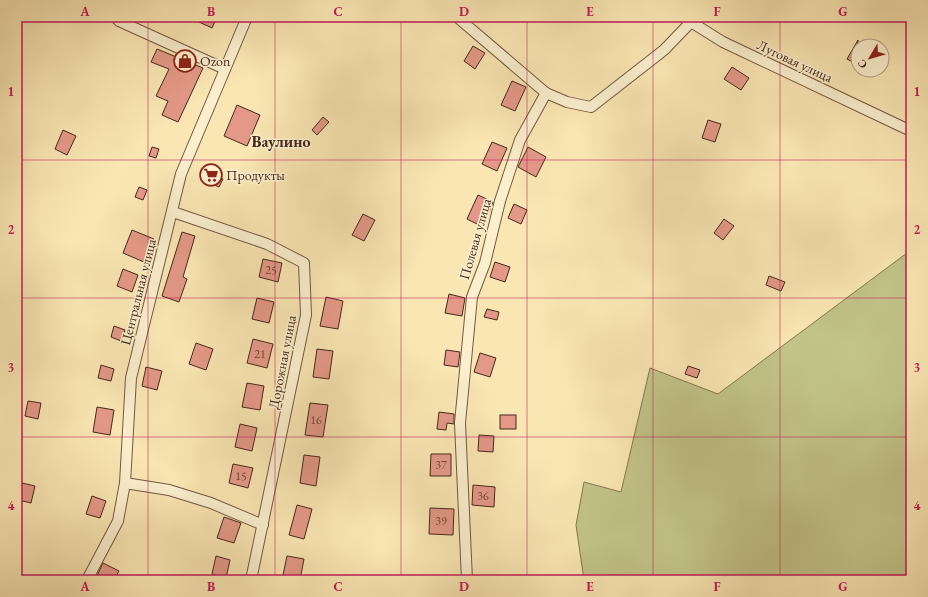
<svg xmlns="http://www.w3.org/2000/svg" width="928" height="597" viewBox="0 0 928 597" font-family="'EB Garamond',serif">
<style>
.green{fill:#c2c489;stroke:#847652}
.building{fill:#e49988;stroke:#46281b}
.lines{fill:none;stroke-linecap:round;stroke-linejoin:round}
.street-casing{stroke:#735841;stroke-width:12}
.street{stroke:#fbefce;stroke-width:10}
.grid{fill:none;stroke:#c2185b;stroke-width:1;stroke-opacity:0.55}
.labels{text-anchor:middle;stroke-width:3;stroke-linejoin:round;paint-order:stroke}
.number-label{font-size:12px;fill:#6e4436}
.poi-label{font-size:14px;fill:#46281b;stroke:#fbefce;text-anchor:start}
.street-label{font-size:14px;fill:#46281b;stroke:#fbefce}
.quarter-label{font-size:16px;font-weight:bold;fill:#46281b;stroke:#fbefce}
.neatline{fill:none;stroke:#c2185b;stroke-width:1.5}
.grid-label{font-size:13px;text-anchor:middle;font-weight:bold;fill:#c2185b}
</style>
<rect width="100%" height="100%" fill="#f9e6b3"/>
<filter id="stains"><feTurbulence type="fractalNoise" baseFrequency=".005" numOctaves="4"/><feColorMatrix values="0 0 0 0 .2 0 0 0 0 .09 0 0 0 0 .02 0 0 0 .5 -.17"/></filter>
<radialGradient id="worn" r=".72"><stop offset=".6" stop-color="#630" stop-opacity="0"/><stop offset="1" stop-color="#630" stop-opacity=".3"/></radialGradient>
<path class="green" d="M 911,250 L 911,580 L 584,580 L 576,525 L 584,482 L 621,492 L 650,368 L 718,394 Z"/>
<g class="building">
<path d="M 188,17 L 217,17 L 212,28 Z"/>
<path d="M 858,40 L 858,65 L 847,59 Z"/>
<path d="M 473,46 L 485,53 L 475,69 L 464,61 Z"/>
<path d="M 157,49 L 203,68 L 178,122 L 162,115 L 168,101 L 156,96 L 169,69 L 151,62 Z"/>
<path d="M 732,67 L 749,78 L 741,90 L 724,79 Z"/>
<path d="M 512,81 L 526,87 L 515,111 L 501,105 Z"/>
<path d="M 237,105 L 260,115 L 247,146 L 224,136 Z"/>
<path d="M 323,117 L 329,122 L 317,135 L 312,130 Z"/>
<path d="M 708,120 L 721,124 L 715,142 L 702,138 Z"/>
<path d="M 63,130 L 76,136 L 67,155 L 55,149 Z"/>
<path d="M 492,142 L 507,148 L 497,171 L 482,164 Z"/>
<path d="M 152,147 L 159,149 L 156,158 L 149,156 Z"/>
<path d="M 528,147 L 546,157 L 536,177 L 518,167 Z"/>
<path d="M 211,173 L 223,179 L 219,187 L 207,182 Z"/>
<path d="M 139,187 L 147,190 L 143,200 L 135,197 Z"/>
<path d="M 478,195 L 493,202 L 483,227 L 467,219 Z"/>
<path d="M 514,204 L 527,210 L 521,224 L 508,218 Z"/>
<path d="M 363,214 L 375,220 L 364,241 L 352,235 Z"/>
<path d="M 724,219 L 734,226 L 723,240 L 714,233 Z"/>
<path d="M 132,230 L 154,239 L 144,262 L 123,253 Z"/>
<path d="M 182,232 L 195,236 L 183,277 L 187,279 L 179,302 L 162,296 Z"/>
<path d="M 263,259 L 282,263 L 278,282 L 259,277 Z"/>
<path d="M 495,262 L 510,267 L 505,282 L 490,277 Z"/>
<path d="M 123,269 L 138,275 L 132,292 L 117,286 Z"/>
<path d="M 769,276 L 785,282 L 781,291 L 766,285 Z"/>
<path d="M 449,294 L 465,298 L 462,316 L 445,313 Z"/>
<path d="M 326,297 L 343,301 L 338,329 L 320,326 Z"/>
<path d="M 257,298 L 274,302 L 269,323 L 252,319 Z"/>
<path d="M 487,309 L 499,312 L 497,320 L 484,317 Z"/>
<path d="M 114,326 L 125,330 L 121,341 L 111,337 Z"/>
<path d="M 253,339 L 273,344 L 267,368 L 247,363 Z"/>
<path d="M 196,343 L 213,349 L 206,370 L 189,364 Z"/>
<path d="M 317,349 L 333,351 L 329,379 L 313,377 Z"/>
<path d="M 446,350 L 460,352 L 458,367 L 444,365 Z"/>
<path d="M 480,353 L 496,358 L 490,377 L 474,372 Z"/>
<path d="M 101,365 L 114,369 L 111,381 L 98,378 Z"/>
<path d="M 688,366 L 700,370 L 697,378 L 685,374 Z"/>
<path d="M 146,367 L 162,371 L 157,390 L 142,386 Z"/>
<path d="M 247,383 L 264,386 L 260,410 L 242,407 Z"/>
<path d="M 28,401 L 41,403 L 38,419 L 25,416 Z"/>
<path d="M 310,403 L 328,405 L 323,437 L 305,435 Z"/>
<path d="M 97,407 L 114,410 L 110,435 L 93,432 Z"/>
<path d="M 439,412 L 454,414 L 454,424 L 447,423 L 446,430 L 437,429 Z"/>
<rect x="500" y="415" width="16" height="14"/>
<path d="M 240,424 L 257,428 L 252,451 L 235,447 Z"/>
<path d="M 479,435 L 494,436 L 493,452 L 478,451 Z"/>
<path d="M 431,454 L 451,454 L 451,476 L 430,476 Z"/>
<path d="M 304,455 L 320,457 L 316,486 L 300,483 Z"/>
<path d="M 233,464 L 253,468 L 248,488 L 229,483 Z"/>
<path d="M 22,483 L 35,486 L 31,503 L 18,500 Z"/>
<path d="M 473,485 L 495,487 L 494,507 L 472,505 Z"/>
<path d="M 92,496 L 106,501 L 100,518 L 86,514 Z"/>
<path d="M 297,505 L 312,509 L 304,539 L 289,535 Z"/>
<path d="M 430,508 L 454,509 L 453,535 L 429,534 Z"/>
<path d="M 224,517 L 241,523 L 234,543 L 217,538 Z"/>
<path d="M 216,556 L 230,560 L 226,578 L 212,574 Z"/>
<path d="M 287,556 L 304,559 L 300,580 L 282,580 Z"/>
<path d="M 103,563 L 119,571 L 114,580 L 95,580 Z"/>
</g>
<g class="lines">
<g class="street-casing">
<g id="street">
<path d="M 115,17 L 119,21 L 225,69"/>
<path d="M 457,17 L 546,93"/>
<path d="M 695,17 L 691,22 L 723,42 L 911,131"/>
<path d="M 173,212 L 267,244 L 304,263 L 306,315 L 251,580"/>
<path d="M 125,483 L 169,490 L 211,503 L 263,525"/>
<path d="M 87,580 L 118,521 L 125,483 L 131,378 L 181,174 L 247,17"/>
<path d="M 467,580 L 460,423 L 472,297 L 485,263 L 500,201 L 520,140 L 546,93 L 567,102 L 591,107 L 664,50 L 691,22 L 683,17"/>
</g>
</g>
<use href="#street" class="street"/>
</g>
<path class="grid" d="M 148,17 L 148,580M 275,17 L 275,580M 401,17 L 401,580M 527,17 L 527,580M 653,17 L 653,580M 780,17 L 780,580M 17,160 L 911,160M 17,298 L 911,298M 17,437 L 911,437"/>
<defs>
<g id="shop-ring" transform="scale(1.15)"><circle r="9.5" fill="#fbefce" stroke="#8f2418" stroke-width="1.5"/><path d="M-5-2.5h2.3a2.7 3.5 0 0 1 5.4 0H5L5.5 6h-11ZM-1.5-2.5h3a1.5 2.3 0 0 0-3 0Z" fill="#8f2418"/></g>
<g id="supermarket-ring" transform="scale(1.15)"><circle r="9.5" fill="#fbefce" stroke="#8f2418" stroke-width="1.5"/><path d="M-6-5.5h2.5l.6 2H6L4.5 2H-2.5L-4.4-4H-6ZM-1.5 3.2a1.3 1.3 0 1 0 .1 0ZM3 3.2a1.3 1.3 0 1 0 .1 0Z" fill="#8f2418"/></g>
</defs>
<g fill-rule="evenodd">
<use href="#shop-ring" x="185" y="61"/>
<use href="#supermarket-ring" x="211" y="175"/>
</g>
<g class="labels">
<g class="number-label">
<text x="271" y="274">25</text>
<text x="260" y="358">21</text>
<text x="316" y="424">16</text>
<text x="441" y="469">37</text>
<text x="241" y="480">15</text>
<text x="483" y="500">36</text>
<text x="441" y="525">39</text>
</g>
<g class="poi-label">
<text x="200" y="66">Ozon</text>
<text x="226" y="180">Продукты</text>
</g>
<g class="street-label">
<text transform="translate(795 61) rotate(25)" y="5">Луговая улица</text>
<text transform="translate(475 239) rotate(-74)" y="5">Полевая улица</text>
<text transform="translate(138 292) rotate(-76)" y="5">Центральная улица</text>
<text transform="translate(282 362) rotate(-79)" y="5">Дорожная улица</text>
</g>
<g class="quarter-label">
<text x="281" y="147">Ваулино</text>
</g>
</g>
<rect width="928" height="597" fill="none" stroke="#f9e6b3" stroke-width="44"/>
<g transform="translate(870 58) rotate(232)"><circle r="19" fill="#fbefce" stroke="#b39f86"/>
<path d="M0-3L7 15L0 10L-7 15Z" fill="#8f2418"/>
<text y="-6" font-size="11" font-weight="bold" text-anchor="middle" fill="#46281b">С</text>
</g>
<rect x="22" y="22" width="884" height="553" class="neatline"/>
<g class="grid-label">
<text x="85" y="16">A</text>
<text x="211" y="16">B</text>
<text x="338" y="16">C</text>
<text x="464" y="16">D</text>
<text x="590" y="16">E</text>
<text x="717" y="16">F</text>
<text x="843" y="16">G</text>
<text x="11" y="96">1</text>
<text x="917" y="96">1</text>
<text x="11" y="234">2</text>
<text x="917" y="234">2</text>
<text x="11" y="372">3</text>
<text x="917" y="372">3</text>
<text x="11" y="510">4</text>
<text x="917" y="510">4</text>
<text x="85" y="591">A</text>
<text x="211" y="591">B</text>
<text x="338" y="591">C</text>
<text x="464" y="591">D</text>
<text x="590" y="591">E</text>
<text x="717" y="591">F</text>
<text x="843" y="591">G</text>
</g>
<rect width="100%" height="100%" filter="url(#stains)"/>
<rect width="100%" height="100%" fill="url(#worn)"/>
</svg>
